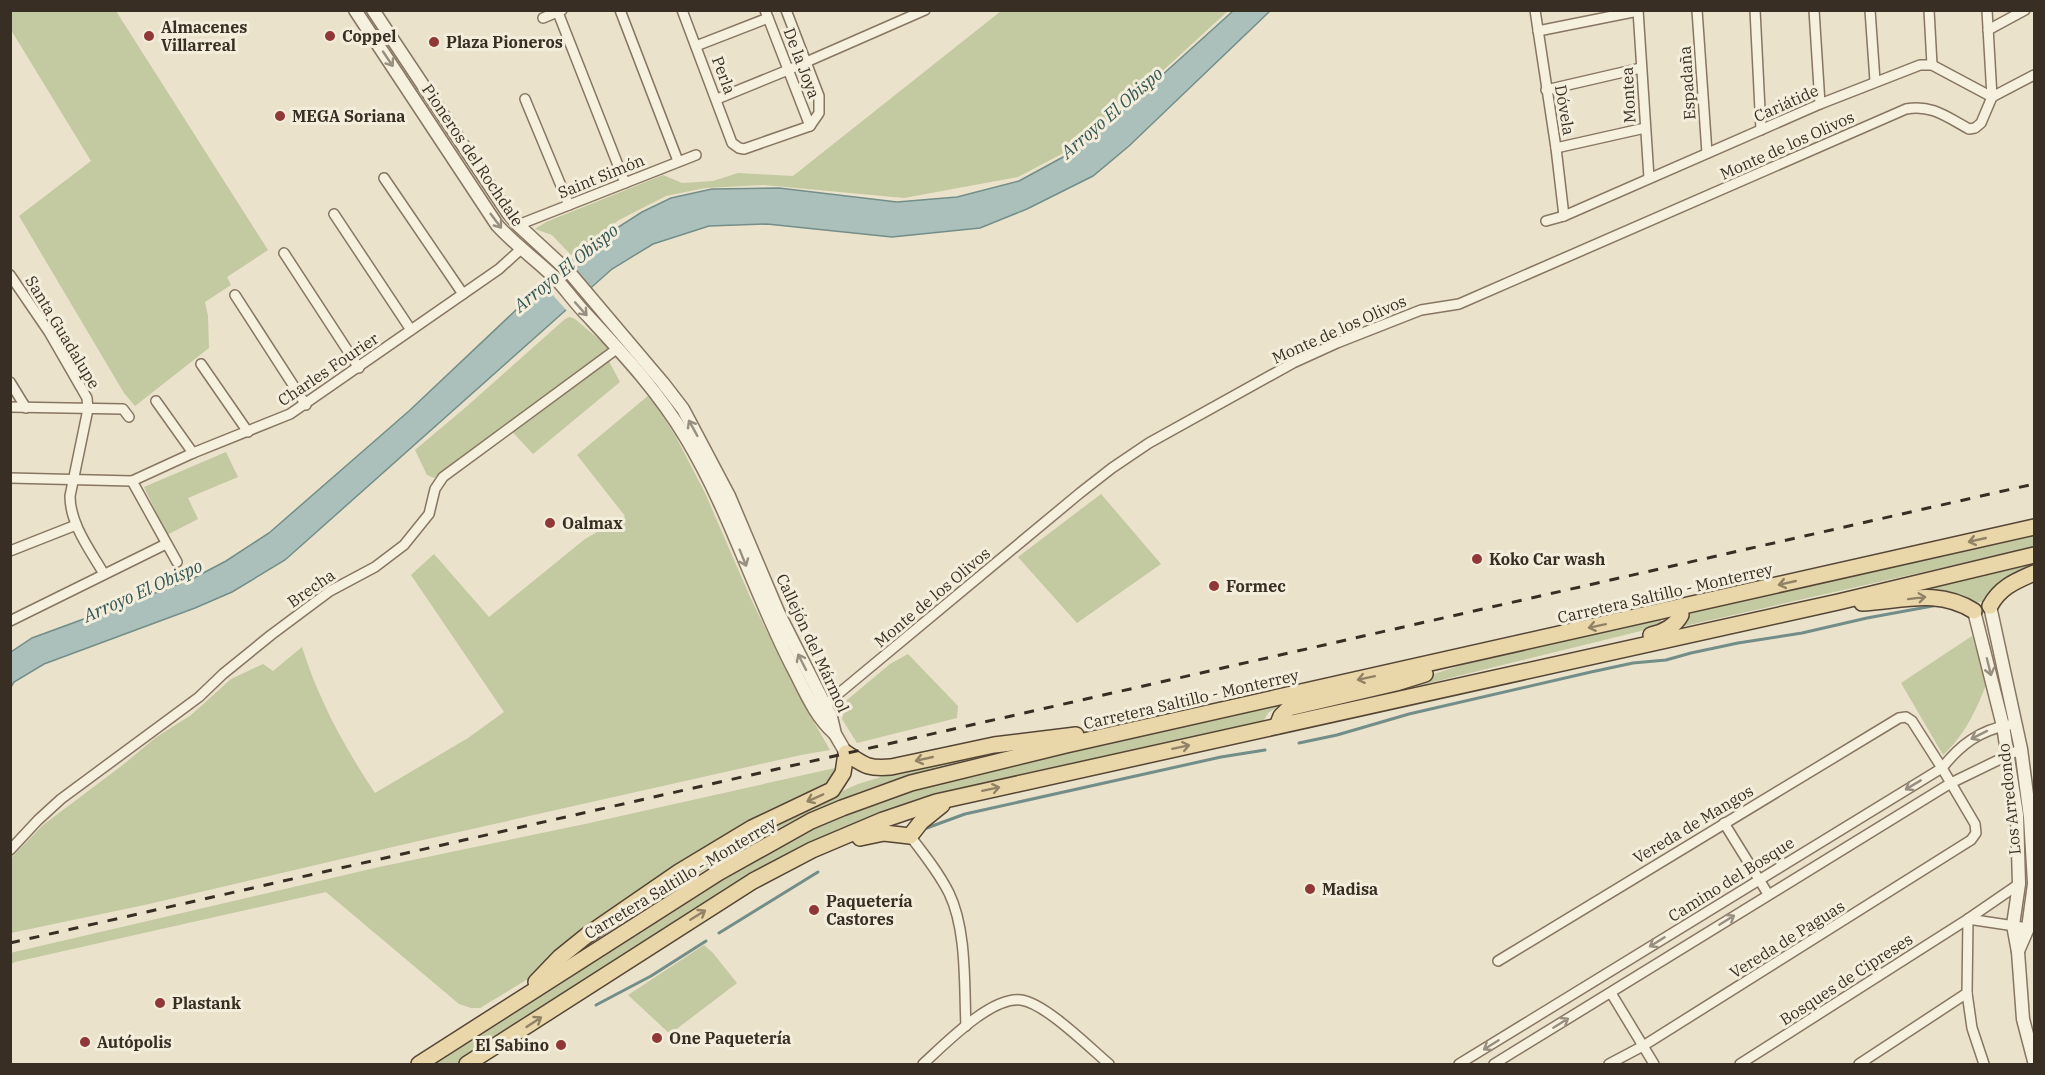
<svg xmlns="http://www.w3.org/2000/svg" width="2045" height="1075" viewBox="0 0 2045 1075" font-family="'IBM Plex Serif',serif">
<style>
.green{fill:#c3c9a0}
.water{fill:#abc0bb;stroke:#738e88;stroke-width:1.5}
.pier{fill:#ebe2cc}
.lines{fill:none;stroke-linecap:round;stroke-linejoin:round}
.stream{stroke:#738e88;stroke-width:3}
.minor-casing{stroke:#877661;stroke-width:12}
.tertiary-casing{stroke:#877661;stroke-width:15}
.primary-casing{stroke:#554535;stroke-width:18}
.minor{stroke:#f6f0df;stroke-width:9}
.tertiary{stroke:#f6f0df;stroke-width:12}
.primary{stroke:#e9d7a9;stroke-width:15}
.rail{stroke:#392e23;stroke-width:3;stroke-dasharray:10 10;stroke-linecap:butt}
.oneway{stroke:#988f81}
.oneway2{stroke:#918266}
.poi-dot{fill:#903837;stroke:#f3eddb;stroke-width:2}
.labels{text-anchor:middle;stroke-width:6;stroke-linejoin:round;paint-order:stroke}
.poi-label{font-size:16px;font-weight:bold;fill:#392e23;stroke:#f3eddb;text-anchor:start}
.street-label{font-size:16px;fill:#392e23;stroke:#f3eddb}
.water-label{font-size:18px;font-style:italic;fill:#345756;stroke:#f3eddb}
</style>
<rect width="100%" height="100%" fill="#ebe2cc"/>
<g class="green">
<path d="M 11,10 L 116,11 L 268,250 L 227,277 L 231,285 L 205,302 L 208,316 L 209,348 L 135,406 L 124,393 L 19,216 L 91,161 L 11,30 Z"/>
<path d="M 1001,11 L 1228,11 L 1111,118 L 1073,148 L 1018,177 L 904,198 L 764,185 L 705,188 L 666,196 L 619,220 L 571,255 L 552,235 L 535,229 L 546,222 L 663,175 L 682,183 L 713,181 L 738,173 L 793,176 Z"/>
<path d="M 570,317 L 575,319 L 608,347 L 604,352 L 620,382 L 533,454 L 506,425 L 434,478 L 427,475 L 415,450 L 466,407 L 565,319 Z"/>
<path d="M 649,395 L 676,437 L 705,493 L 751,599 L 795,689 L 830,750 L 801,755 L 414,842 L 149,904 L 11,933 L 11,858 L 43,825 L 124,764 L 155,738 L 191,715 L 231,679 L 263,664 L 273,671 L 302,647 C 318,699 345,748 375,793 L 468,738 L 504,712 L 411,575 L 434,554 L 489,617 L 585,539 L 625,516 L 577,455 Z"/>
<path d="M 226,452 L 238,477 L 188,498 L 198,519 L 167,535 L 144,487 Z"/>
<path d="M 1101,494 L 1161,564 L 1077,623 L 1018,557 Z"/>
<path d="M 2034,535 L 2034,547 L 1680,627 L 1686,623 L 1688,613 Z"/>
<path d="M 2034,564 L 2034,568 L 1987,601 L 1973,603 L 1877,598 Z"/>
<path d="M 1655,619 L 1660,619 L 1662,623 L 1657,627 L 1287,718 L 1289,714 L 1399,685 L 1465,664 Z"/>
<path d="M 1972,636 L 1987,683 C 1975,712 1966,733 1943,755 L 1901,683 Z"/>
<path d="M 908,654 L 958,706 L 957,718 L 857,743 L 842,719 L 847,700 L 890,664 Z"/>
<path d="M 1279,706 L 1268,713 L 1263,722 L 992,782 L 943,795 L 839,829 L 783,857 L 700,908 L 457,1064 L 433,1064 L 716,881 L 796,835 L 899,793 L 1025,761 Z"/>
<path d="M 1019,749 C 971,761 921,770 873,787 C 762,826 665,895 567,959 L 640,903 L 770,826 L 840,792 L 858,784 L 894,773 L 996,751 Z"/>
<path d="M 835,768 L 835,775 L 829,784 L 760,816 L 699,850 L 608,910 L 528,979 L 480,1008 L 471,1008 L 459,1004 L 326,892 L 15,962 L 11,964 L 10,953 L 379,867 L 585,824 Z"/>
<path d="M 704,945 L 713,953 L 737,983 L 670,1034 L 628,995 Z"/>
</g>
<path class="water" d="M 1233,11 L 1270,11 L 1129,146 L 1093,176 L 1027,209 L 980,228 L 892,237 L 767,224 L 709,226 L 653,244 L 612,269 L 285,560 L 232,592 L 195,608 L 44,664 L 14,682 L 11,687 L 11,652 L 32,638 L 190,580 L 226,561 L 269,533 L 409,411 L 552,276 L 595,242 L 642,212 L 671,198 L 712,189 L 779,188 L 897,202 L 957,197 L 1019,181 L 1076,150 L 1108,124 Z"/>
<path class="pier" d="M 567,260 L 592,290 L 568,312 L 541,282 Z"/>
<g class="lines">
<g class="stream">
<path d="M 1299,743 L 1337,735 L 1409,714 L 1591,672 L 1633,663 L 1666,660 L 1691,653 L 1738,643 L 1802,633 L 1867,618 L 1938,605"/>
<path d="M 924,829 L 965,814 L 1221,757 L 1265,750"/>
<path d="M 719,933 L 818,872"/>
<path d="M 596,1005 L 651,976 L 706,941"/>
</g>
<g class="minor-casing">
<g id="minor">
<path d="M 557,10 L 625,183"/>
<path d="M 620,10 L 678,161"/>
<path d="M 682,10 L 732,143 L 739,148 L 744,149 L 810,126 L 819,113 L 819,96 L 786,10"/>
<path d="M 765,10 L 810,126"/>
<path d="M 1535,10 L 1556,148 L 1564,216"/>
<path d="M 1638,10 L 1649,178"/>
<path d="M 1697,10 L 1707,153"/>
<path d="M 1755,10 L 1761,130"/>
<path d="M 1814,10 L 1820,104"/>
<path d="M 1870,10 L 1875,81"/>
<path d="M 1929,10 L 1932,65"/>
<path d="M 543,18 L 562,10"/>
<path d="M 1988,30 L 2025,10"/>
<path d="M 1538,31 L 1638,11"/>
<path d="M 696,46 L 768,18"/>
<path d="M 1546,90 L 1641,68"/>
<path d="M 525,99 L 569,205"/>
<path d="M 717,99 L 788,70 L 925,10"/>
<path d="M 1556,148 L 1645,128"/>
<path d="M 384,178 L 463,294"/>
<path d="M 334,214 L 411,330"/>
<path d="M 1546,221 L 1564,216 L 1820,104 L 1920,65 L 1932,65 L 1992,97 L 2034,75"/>
<path d="M 518,225 L 696,155"/>
<path d="M 284,253 L 359,368"/>
<path d="M 10,275 L 49,332 L 87,398 L 88,409 L 70,496 C 70,524 90,550 104,574"/>
<path d="M 235,295 L 306,405"/>
<path d="M 201,364 L 248,432"/>
<path d="M 10,382 L 26,408"/>
<path d="M 156,401 L 193,453"/>
<path d="M 10,407 L 123,409 L 129,417"/>
<path d="M 10,478 L 132,481 L 193,453 L 290,414 L 499,269 L 521,249"/>
<path d="M 132,481 L 177,562"/>
<path d="M 10,551 L 76,525"/>
<path d="M 10,621 L 166,544"/>
<path d="M 820,709 L 1080,493 L 1112,468 L 1149,443 L 1293,363 L 1337,343 L 1421,310 L 1459,304 L 1906,109 C 1931,104 1947,117 1969,129 L 1975,128 L 1981,123 L 1992,97 L 1987,10"/>
<path d="M 1724,823 L 1768,894"/>
<path d="M 910,836 C 924,854 939,873 949,893 C 967,930 964,985 966,1026"/>
<path d="M 10,850 L 38,820 L 61,799 L 199,697 L 223,674 L 271,635 L 330,591 L 375,567 L 404,545 L 429,514 L 435,489 L 443,477 L 618,348"/>
<path d="M 1968,919 L 1967,993 L 1972,1028 L 1984,1064"/>
<path d="M 1968,919 L 2028,928"/>
<path d="M 1498,961 L 1899,718 L 1906,717 L 1912,721 L 1942,768 L 1975,824 L 1976,833 L 1971,840 L 1643,1046 L 1609,1064"/>
<path d="M 1611,993 L 1654,1064"/>
<path d="M 923,1064 C 944,1045 991,996 1021,1000 C 1045,1003 1090,1048 1109,1064"/>
<path d="M 1459,1064 L 1942,768 C 1960,745 1980,730 2009,725"/>
<path d="M 1494,1064 L 1951,783 L 2021,749"/>
<path d="M 1740,1064 L 1968,919 L 2019,884"/>
<path d="M 1859,1064 L 1967,993"/>
</g>
</g>
<g class="tertiary-casing">
<g id="tertiary">
<path d="M 355,10 L 497,225 C 515,245 538,261 557,280 C 567,291 576,304 587,315 C 623,354 658,391 686,438 C 730,511 754,593 793,668 C 805,691 815,716 834,733"/>
<path d="M 373,10 L 508,213 L 518,225 L 570,273 L 663,383 L 683,409 L 729,496 L 779,614 L 831,717 L 835,734 L 846,753"/>
<path d="M 1990,606 L 2021,749 L 2030,817 L 2034,883"/>
<path d="M 1974,611 L 2003,726 L 2017,815 L 2019,884 L 2013,925 L 2018,952 L 2023,1019 L 2034,1061"/>
<path d="M 2018,951 L 2028,928 L 2034,884"/>
</g>
</g>
<g class="primary-casing">
<g id="primary">
<path d="M 1862,603 C 1902,601 1937,588 1974,611"/>
<path d="M 1990,606 C 2000,587 2016,581 2034,573"/>
<path d="M 1651,635 C 1664,632 1675,626 1681,615 L 1680,608"/>
<path d="M 1277,726 L 1281,716 L 1289,708 L 1396,683 L 1425,674"/>
<path d="M 860,838 L 884,833 L 910,836 L 921,822 L 942,805"/>
<path d="M 536,982 L 560,957 L 586,936 L 679,872 L 752,828 L 832,790 L 843,773 L 846,753 C 864,765 867,769 891,767 L 994,745 L 1076,735"/>
<path d="M 419,1064 L 718,873 L 811,821 L 842,808 L 911,783 L 1066,745 L 2034,527"/>
<path d="M 467,1064 L 753,881 L 812,850 L 883,820 L 936,802 L 1838,602 L 2034,555"/>
</g>
</g>
<use href="#minor" class="minor"/>
<use href="#tertiary" class="tertiary"/>
<use href="#primary" class="primary"/>
<path class="rail" d="M 10,943 L 2034,484"/>
</g>
<defs><path id="oneway-shaft" d="M-6 0H5M1.5-3L5.5 0L1.5 3" fill="none" stroke-width="1.6" stroke-linecap="round" stroke-linejoin="round" transform="scale(1.5)"/></defs>
<g class="oneway">
<use href="#oneway-shaft" transform="translate(388 59) rotate(56)"/>
<use href="#oneway-shaft" transform="translate(496 221) rotate(53)"/>
<use href="#oneway-shaft" transform="translate(581 309) rotate(48)"/>
<use href="#oneway-shaft" transform="translate(693 428) rotate(-119)"/>
<use href="#oneway-shaft" transform="translate(743 558) rotate(68)"/>
<use href="#oneway-shaft" transform="translate(802 662) rotate(-117)"/>
<use href="#oneway-shaft" transform="translate(1989 667) rotate(76)"/>
<use href="#oneway-shaft" transform="translate(1979 735) rotate(153)"/>
<use href="#oneway-shaft" transform="translate(1913 785) rotate(149)"/>
<use href="#oneway-shaft" transform="translate(1727 920) rotate(-32)"/>
<use href="#oneway-shaft" transform="translate(1657 942) rotate(148)"/>
<use href="#oneway-shaft" transform="translate(1561 1023) rotate(-32)"/>
<use href="#oneway-shaft" transform="translate(1491 1045) rotate(148)"/>
</g>
<g class="oneway2">
<use href="#oneway-shaft" transform="translate(1977 540) rotate(167)"/>
<use href="#oneway-shaft" transform="translate(1787 583) rotate(167)"/>
<use href="#oneway-shaft" transform="translate(1917 598) rotate(-7)"/>
<use href="#oneway-shaft" transform="translate(1597 626) rotate(168)"/>
<use href="#oneway-shaft" transform="translate(1366 678) rotate(168)"/>
<use href="#oneway-shaft" transform="translate(1181 747) rotate(-12)"/>
<use href="#oneway-shaft" transform="translate(924 759) rotate(167)"/>
<use href="#oneway-shaft" transform="translate(991 789) rotate(-12)"/>
<use href="#oneway-shaft" transform="translate(815 798) rotate(156)"/>
<use href="#oneway-shaft" transform="translate(698 915) rotate(-32)"/>
<use href="#oneway-shaft" transform="translate(534 1022) rotate(-33)"/>
</g>
<g class="poi-dot">
<circle cx="149" cy="36" r="6"/>
<circle cx="330" cy="36" r="6"/>
<circle cx="434" cy="42" r="6"/>
<circle cx="280" cy="116" r="6"/>
<circle cx="550" cy="523" r="6"/>
<circle cx="1477" cy="559" r="6"/>
<circle cx="1214" cy="586" r="6"/>
<circle cx="1310" cy="889" r="6"/>
<circle cx="814" cy="910" r="6"/>
<circle cx="160" cy="1003" r="6"/>
<circle cx="657" cy="1038" r="6"/>
<circle cx="85" cy="1042" r="6"/>
<circle cx="561" cy="1045" r="6"/>
</g>
<g class="labels">
<g class="poi-label">
<text x="161" y="33">Almacenes<tspan x="161" dy="18">Villarreal</tspan></text>
<text x="342" y="42">Coppel</text>
<text x="446" y="48">Plaza Pioneros</text>
<text x="292" y="122">MEGA Soriana</text>
<text x="562" y="529">Oalmax</text>
<text x="1489" y="565">Koko Car wash</text>
<text x="1226" y="592">Formec</text>
<text x="1322" y="895">Madisa</text>
<text x="826" y="907">Paquetería<tspan x="826" dy="18">Castores</tspan></text>
<text x="172" y="1009">Plastank</text>
<text x="669" y="1044">One Paquetería</text>
<text x="97" y="1048">Autópolis</text>
<text x="549" y="1051" text-anchor="end">El Sabino</text>
</g>
<g class="street-label">
<text transform="translate(802 63) rotate(69)" y="6">De la Joya</text>
<text transform="translate(724 75) rotate(69)" y="6">Perla</text>
<text transform="translate(1687 83) rotate(-94)" y="6">Espadaña</text>
<text transform="translate(1628 95) rotate(-93)" y="6">Montea</text>
<text transform="translate(1786 103) rotate(-24)" y="6">Cariátide</text>
<text transform="translate(1565 110) rotate(80)" y="6">Dóvela</text>
<text transform="translate(1787 145) rotate(-24)" y="6">Monte de los Olivos</text>
<text transform="translate(473 155) rotate(56)" y="6">Pioneros del Rochdale</text>
<text transform="translate(601 176) rotate(-22)" y="6">Saint Simón</text>
<text transform="translate(1339 329) rotate(-24)" y="6">Monte de los Olivos</text>
<text transform="translate(63 332) rotate(59)" y="6">Santa Guadalupe</text>
<text transform="translate(328 369) rotate(-34)" y="6">Charles Fourier</text>
<text transform="translate(311 588) rotate(-35)" y="6">Brecha</text>
<text transform="translate(1665 593) rotate(-13)" y="6">Carretera Saltillo - Monterrey</text>
<text transform="translate(932 597) rotate(-40)" y="6">Monte de los Olivos</text>
<text transform="translate(813 643) rotate(65)" y="6">Callejón del Mármol</text>
<text transform="translate(1191 699) rotate(-13)" y="6">Carretera Saltillo - Monterrey</text>
<text transform="translate(2009 799) rotate(-96)" y="6">Los Arredondo</text>
<text transform="translate(1693 824) rotate(-31)" y="6">Vereda de Mangos</text>
<text transform="translate(680 878) rotate(-31)" y="6">Carretera Saltillo - Monterrey</text>
<text transform="translate(1731 879) rotate(-32)" y="6">Camino del Bosque</text>
<text transform="translate(1787 939) rotate(-32)" y="6">Vereda de Paguas</text>
<text transform="translate(1846 979) rotate(-33)" y="6">Bosques de Cipreses</text>
</g>
<g class="water-label">
<text transform="translate(1112 113) rotate(-41)" y="6">Arroyo El Obispo</text>
<text transform="translate(566 268) rotate(-39)" y="6">Arroyo El Obispo</text>
<text transform="translate(143 591) rotate(-24)" y="6">Arroyo El Obispo</text>
</g>
</g>
<rect width="2045" height="1075" fill="none" stroke="#392e23" stroke-width="24"/>
</svg>
